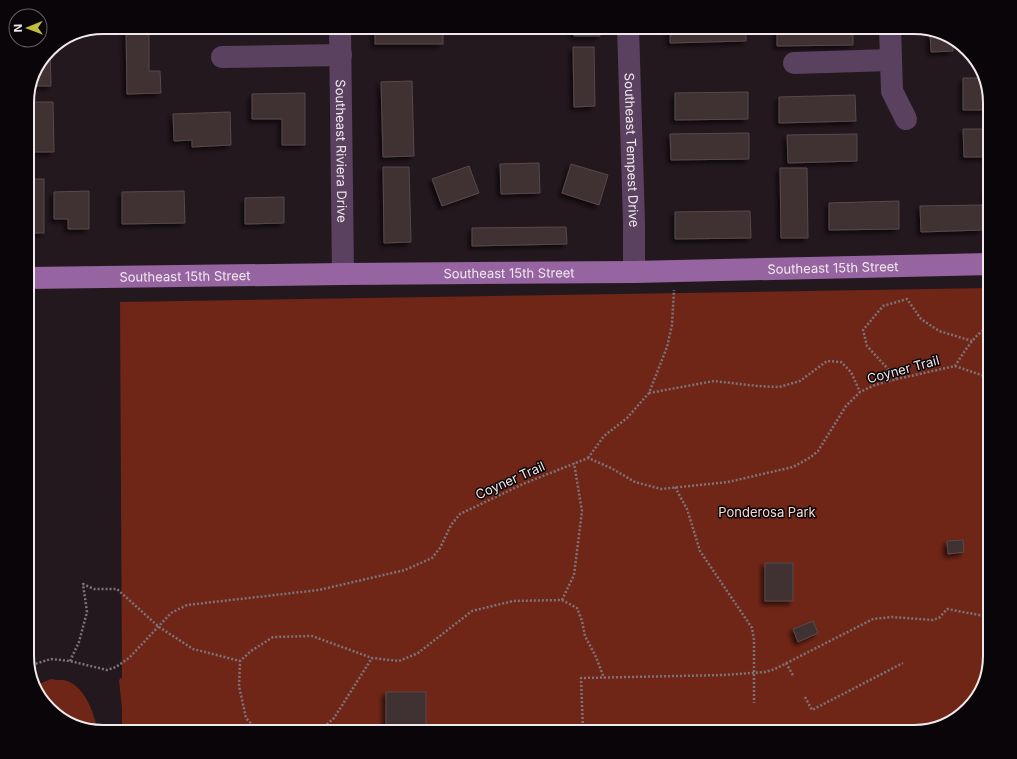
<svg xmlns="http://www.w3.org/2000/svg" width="1017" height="759" viewBox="0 0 1017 759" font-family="Inter,sans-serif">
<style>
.green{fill:#6f2616}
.building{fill:#3f3032;stroke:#59494b;filter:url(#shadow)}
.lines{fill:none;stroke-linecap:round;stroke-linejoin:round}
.path{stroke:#7e7379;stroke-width:2.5;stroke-dasharray:2 2;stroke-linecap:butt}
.minor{stroke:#5a415f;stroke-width:22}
.major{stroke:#9764a2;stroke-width:22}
.labels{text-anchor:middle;stroke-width:3;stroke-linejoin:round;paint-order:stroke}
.street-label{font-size:13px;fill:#f1e8ed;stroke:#0a0508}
.park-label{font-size:13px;fill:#f7dcd5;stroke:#0a0508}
.rim{fill:none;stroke:#f1e8ed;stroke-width:2}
</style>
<defs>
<filter id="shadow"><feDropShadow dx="-3.5" dy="3.5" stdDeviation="2" flood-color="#0009"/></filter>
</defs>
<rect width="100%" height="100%" fill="#24181f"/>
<g class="green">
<path d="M 990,288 L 990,656 L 974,702 L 947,724 L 914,732 L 122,732 L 122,708 L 119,680 L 122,677 L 120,302 Z"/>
<path d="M 51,679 C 55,680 60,680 64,680 C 85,685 93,712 98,730 L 57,716 L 34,688 L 39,684 Z"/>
</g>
<g class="building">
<path d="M 126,27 L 149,27 L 149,71 L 160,71 L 161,93 L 127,94 Z"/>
<rect x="375" y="27" width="68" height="17"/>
<path d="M 573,27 L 600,27 L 600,36 L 574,36 Z"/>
<path d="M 670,27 L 746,27 L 746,41 L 670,43 Z"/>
<path d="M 777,27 L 853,27 L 853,45 L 777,46 Z"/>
<path d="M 930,33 L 959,42 L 953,43 L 953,51 L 931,52 Z"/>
<path d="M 573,47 L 594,47 L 595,106 L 574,107 Z"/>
<path d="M 50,50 L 51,86 L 30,86 L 35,69 Z"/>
<path d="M 963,78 L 984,78 L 990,103 L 990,110 L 963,110 Z"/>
<path d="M 412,81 L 414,156 L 383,157 L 381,82 Z"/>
<path d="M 748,92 L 748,119 L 675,120 L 675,93 Z"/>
<path d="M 305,93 L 305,145 L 282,145 L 282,119 L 252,119 L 252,94 Z"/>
<path d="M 855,95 L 856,121 L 779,123 L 779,97 Z"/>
<path d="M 27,102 L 53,102 L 54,152 L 27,152 Z"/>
<path d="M 230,112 L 231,145 L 192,147 L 192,140 L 174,141 L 173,114 Z"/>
<path d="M 963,129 L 990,129 L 990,157 L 964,157 Z"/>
<path d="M 749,133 L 749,159 L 671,160 L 670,134 Z"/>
<path d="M 857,134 L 857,161 L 788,163 L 787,135 Z"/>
<path d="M 539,163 L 540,193 L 501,194 L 500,164 Z"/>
<path d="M 571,164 L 608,175 L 599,205 L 562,193 Z"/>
<path d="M 469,166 L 479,193 L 442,206 L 432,179 Z"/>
<path d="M 383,167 L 409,167 L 411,242 L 384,243 Z"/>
<path d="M 780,168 L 807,168 L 808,238 L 781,238 Z"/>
<rect x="27" y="179" width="17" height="54"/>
<rect x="986" y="190" width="4" height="24"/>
<path d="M 89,191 L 89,229 L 68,229 L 68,219 L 54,219 L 54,192 Z"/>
<path d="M 184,191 L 185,223 L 122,224 L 122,192 Z"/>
<path d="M 284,197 L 284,223 L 245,224 L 245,198 Z"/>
<path d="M 899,201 L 899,229 L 829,230 L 829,203 Z"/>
<path d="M 982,205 L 982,230 L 921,232 L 920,206 Z"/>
<path d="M 750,211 L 751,238 L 675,239 L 675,212 Z"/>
<path d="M 566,227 L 567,244 L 472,246 L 472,228 Z"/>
<path d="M 963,540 L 964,552 L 948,554 L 947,541 Z"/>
<rect x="765" y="563" width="28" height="38"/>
<path d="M 813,621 L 818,633 L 798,642 L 793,629 Z"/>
<rect x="386" y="692" width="40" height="40"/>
</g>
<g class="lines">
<g class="path">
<path d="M 955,366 L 990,378"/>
<path d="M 897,379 L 867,346 L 863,330 L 883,306 L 907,299 L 921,319 L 939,331 L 972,341"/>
<path d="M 649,393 L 714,381 L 757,386 L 779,387 L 800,381 L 827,361 L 841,362 L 851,372 L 860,392"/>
<path d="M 588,458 L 604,436 L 627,418 L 649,393 L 667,347 L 672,325 L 674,290"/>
<path d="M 675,487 L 687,509 L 700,551 L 752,628 L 754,640 L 754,703"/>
<path d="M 562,600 L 577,608 L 582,621 L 585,636 L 596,657 L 604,678"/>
<path d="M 70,661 L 79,642 L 87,612 L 83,584 L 94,589 L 117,589 L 159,627 L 193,649 L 240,661"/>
<path d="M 786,663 L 794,677"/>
<path d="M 28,666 L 51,659 L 70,661 L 107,670 L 116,667 L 129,658 L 171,613 L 187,605 L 319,590 L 405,570 L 432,558 L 440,548 L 451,525 L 460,514 L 523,484 L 588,458 L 611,468 L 635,482 L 661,489 L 728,482 L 793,467 L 811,457 L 818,451 L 846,406 L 860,392 L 875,385 L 897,379 L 955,366 C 963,354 976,331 990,327"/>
<path d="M 805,697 L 812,710 L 903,663"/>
<path d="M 583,731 L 581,678 L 724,675 L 765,672 L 775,669 L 873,619 L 892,617 L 933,620 L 939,618 L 947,609 L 990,617"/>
<path d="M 259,732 L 246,718 L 239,686 L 240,661 L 251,651 L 273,637 L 312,636 L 372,658 L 399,661 L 418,653 L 472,611 L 513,601 L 562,600 L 574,575 L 582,511 L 574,463"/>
<path d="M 313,732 L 323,728 L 334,718 L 372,658"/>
</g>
<g class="minor">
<path id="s1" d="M 340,27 L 343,274"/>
<path id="s2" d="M 628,27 L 634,223 L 634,272"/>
<path d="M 890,27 L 892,91 L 906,119"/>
<path d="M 222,57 L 341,55"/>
<path d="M 794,63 L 891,60"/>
</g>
<path class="major" id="s3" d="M 27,278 L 343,274 L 634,272 L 990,264"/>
</g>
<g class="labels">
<g class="street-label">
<text dy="5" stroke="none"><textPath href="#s2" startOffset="123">Southeast Tempest Drive</textPath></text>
<text dy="5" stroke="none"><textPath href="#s1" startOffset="124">Southeast Riviera Drive</textPath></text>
<text dy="5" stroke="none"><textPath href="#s3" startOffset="806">Southeast 15th Street</textPath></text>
<text dy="5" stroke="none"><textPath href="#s3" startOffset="482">Southeast 15th Street</textPath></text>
<text dy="5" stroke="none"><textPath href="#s3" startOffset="158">Southeast 15th Street</textPath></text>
<text transform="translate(903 369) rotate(-15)" y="5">Coyner Trail</text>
<text transform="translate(510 480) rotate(-24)" y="5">Coyner Trail</text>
</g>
<g class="park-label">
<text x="767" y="517">Ponderosa Park</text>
</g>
</g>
<path d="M0 0H1017V759H0ZM103 34H914A69 69 0 0 1 983 103V656A69 69 0 0 1 914 725H103A69 69 0 0 1 34 656V103A69 69 0 0 1 103 34Z" fill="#0a0508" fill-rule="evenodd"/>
<path class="rim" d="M103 34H914A69 69 0 0 1 983 103V656A69 69 0 0 1 914 725H103A69 69 0 0 1 34 656V103A69 69 0 0 1 103 34Z"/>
<g transform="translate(28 28) rotate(269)"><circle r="19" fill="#0a0508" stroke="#666064"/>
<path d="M0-3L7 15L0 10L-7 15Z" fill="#c1bd3f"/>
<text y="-6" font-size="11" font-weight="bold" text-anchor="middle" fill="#f1e8ed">N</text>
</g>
</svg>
